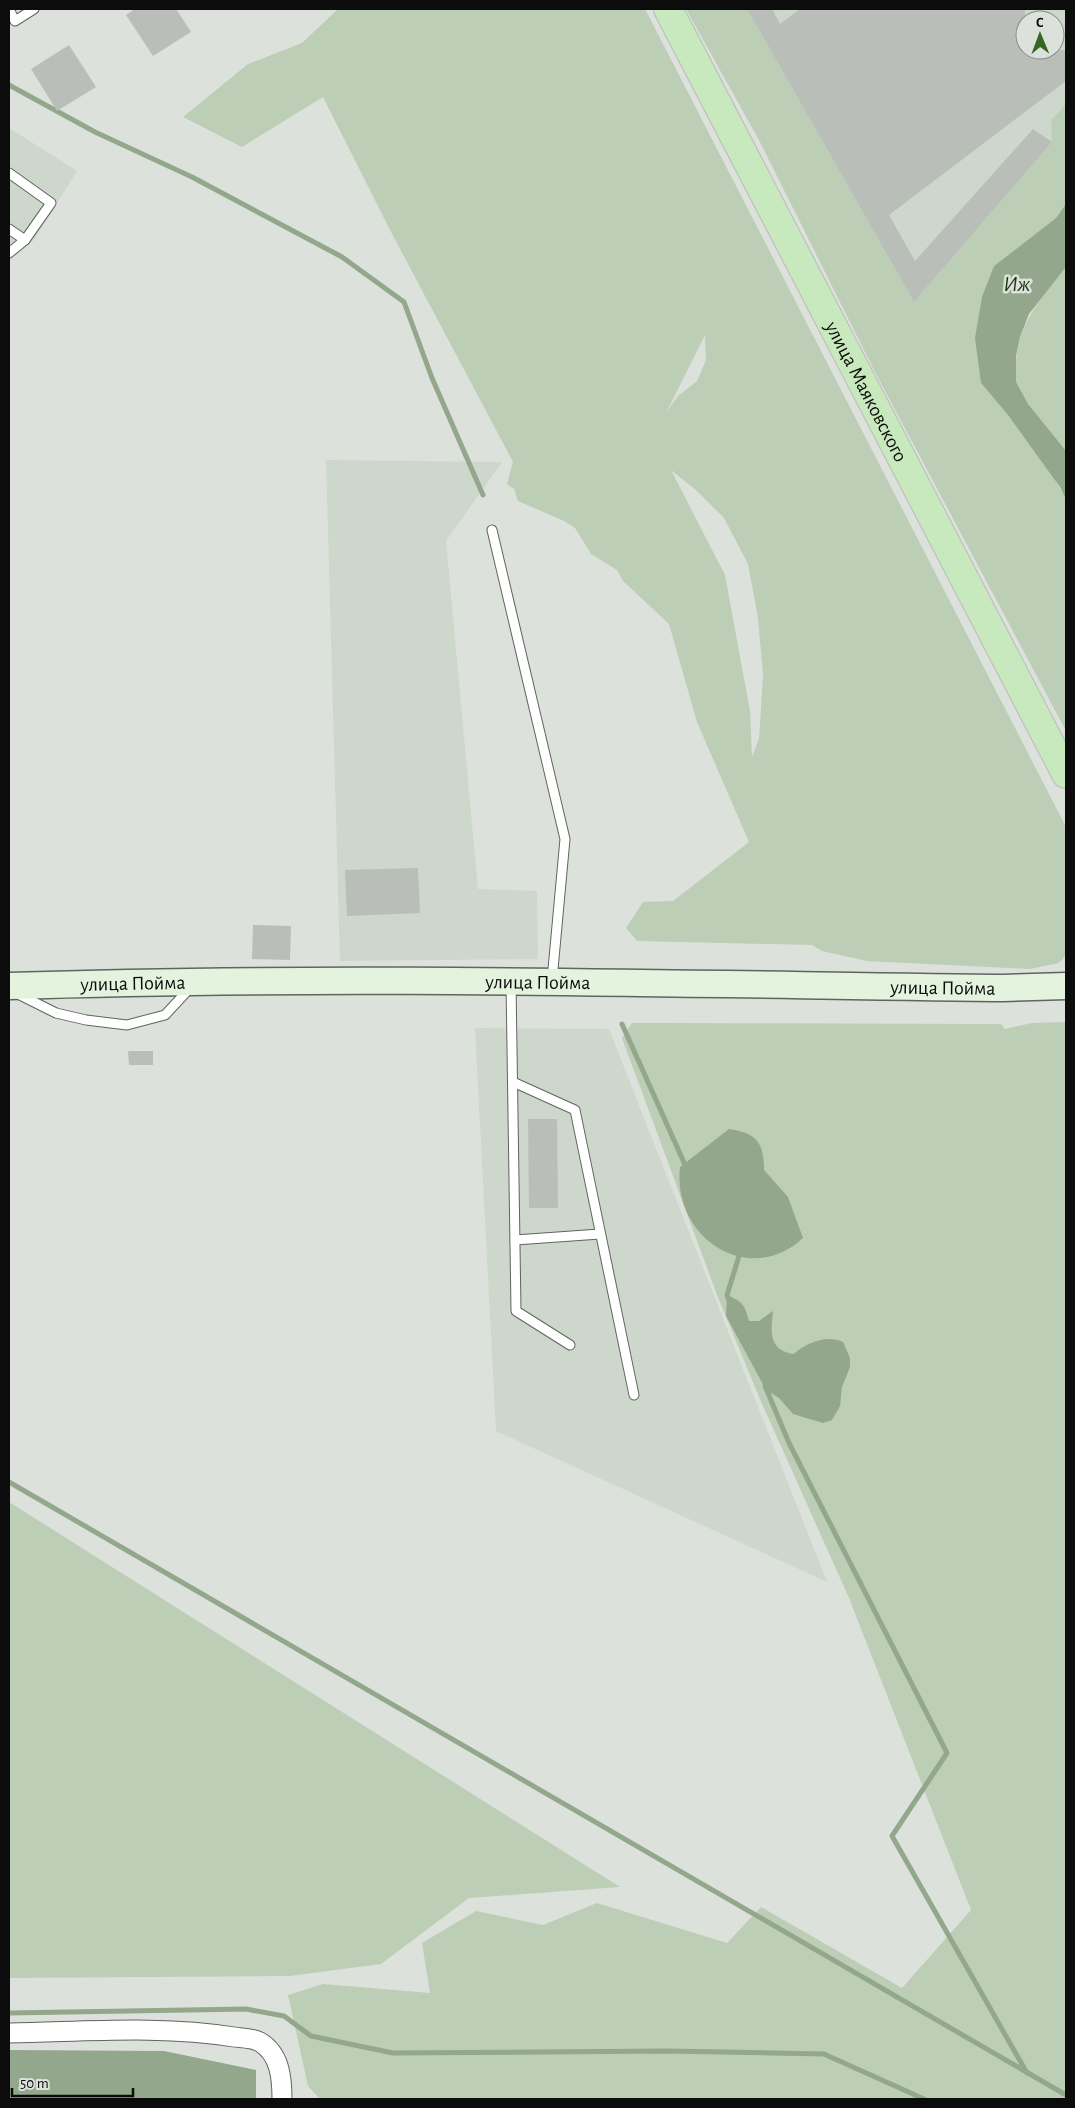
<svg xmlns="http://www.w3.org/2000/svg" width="1075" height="2108" viewBox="0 0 1075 2108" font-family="'Alegreya Sans',sans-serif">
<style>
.built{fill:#ced7cc;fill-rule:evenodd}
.green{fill:#bdceb7;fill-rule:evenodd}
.water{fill:#92a78c}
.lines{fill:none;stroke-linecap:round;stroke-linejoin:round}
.stream{stroke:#92a78c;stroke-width:5}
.building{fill:#babeb9}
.service-casing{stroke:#60645f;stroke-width:11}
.minor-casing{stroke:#60645f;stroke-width:21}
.secondary-casing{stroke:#60645f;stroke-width:29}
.primary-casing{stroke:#bbb;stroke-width:30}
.service{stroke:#fff;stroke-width:9}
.minor{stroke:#fff;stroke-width:19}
.secondary{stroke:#e3f3de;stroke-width:26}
.primary{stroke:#c8e8be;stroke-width:28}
.labels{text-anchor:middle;stroke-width:5;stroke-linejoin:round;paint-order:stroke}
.street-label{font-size:20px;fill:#0b0c0b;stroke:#dde1db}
.water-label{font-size:21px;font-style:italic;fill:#19370d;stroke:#dde1db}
</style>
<rect width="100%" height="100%" fill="#dde1db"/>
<g class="built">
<path d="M 747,9 L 1066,9 L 1066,104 L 1051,120 L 1052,142 L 914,302 ZM 1025,20 L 1055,20 L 1055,50 L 1025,50 Z"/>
<path d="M 9,128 L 77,171 L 34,240 L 9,261 Z"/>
<path d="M 326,460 L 502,462 L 446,541 L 478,889 L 537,891 L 538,959 L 340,961 Z"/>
<path d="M 475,1028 L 609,1029 L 827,1582 L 496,1431 Z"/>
</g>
<g class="green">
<path d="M 338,9 L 645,9 L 1066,827 L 1066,955 L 1059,963 L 1030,969 L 867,961 L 822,951 L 812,945 L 637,941 L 626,928 L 643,902 L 673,901 L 749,842 L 697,722 L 669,624 L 623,581 L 617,570 L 591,554 L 575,528 L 564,521 L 518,501 L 514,489 L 507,484 L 513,462 L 390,230 L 323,97 L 242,147 L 183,117 L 248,64 L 302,43 ZM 705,335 L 706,360 L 697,381 L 678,396 L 667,411 ZM 671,470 L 697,491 L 724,518 L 748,564 L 758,618 L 763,675 L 759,739 L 752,757 L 750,711 L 725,575 Z"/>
<path d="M 686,9 L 747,9 L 914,302 L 1052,142 L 1051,120 L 1066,104 L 1066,204 L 1056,218 L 994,266 L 981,383 C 1012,419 1045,457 1066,500 L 1066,731 L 875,372 L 760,142 Z"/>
<path d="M 1066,267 L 1066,451 C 1052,434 1022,403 1016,383 C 1015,379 1016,372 1016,368 C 1016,324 1041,299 1066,267 Z"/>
<path d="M 1066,1022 L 1066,2099 L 320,2099 L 308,2086 L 288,1995 L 323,1984 L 430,1993 L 422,1943 L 476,1911 L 543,1925 L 597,1903 L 727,1943 L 761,1907 L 902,1988 L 971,1910 L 849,1598 L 759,1397 L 717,1295 L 622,1038 L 632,1023 L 1001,1024 L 1005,1029 L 1032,1023 Z"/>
<path d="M 9,1502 L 620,1887 L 469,1898 L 381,1964 L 290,1976 L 9,1978 Z"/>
</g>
<g class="water">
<path d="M 1066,204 L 1066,267 L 1029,314 L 1020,337 L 1016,356 L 1016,382 L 1028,404 L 1066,451 L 1066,500 L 1060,487 L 1039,458 L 1008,415 L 981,383 L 975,338 L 982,297 L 994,266 L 1056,218 Z"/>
<path d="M 729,1129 C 757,1133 764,1143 764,1170 L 788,1197 L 803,1238 C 749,1288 672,1238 680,1167 Z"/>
<path d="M 727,1295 C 743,1302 745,1305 749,1321 L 759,1321 L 773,1311 C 771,1332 768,1350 794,1354 C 805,1343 828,1334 843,1342 L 850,1358 L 850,1367 L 842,1387 L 840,1406 L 832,1420 L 823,1423 L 793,1414 L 779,1398 L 766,1390 L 726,1316 Z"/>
<path d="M 9,2050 L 164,2051 L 256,2070 L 256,2099 L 9,2099 Z"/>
</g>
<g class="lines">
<g class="stream">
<path d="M 9,85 L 95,132 L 192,177 L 342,257 L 404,302 L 432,378 L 483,495"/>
<path d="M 622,1024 L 686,1167"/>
<path d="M 729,1300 L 727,1295 L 739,1256 L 736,1252"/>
<path d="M 765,1386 L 789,1443 L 947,1753 L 892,1836 L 1027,2073"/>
<path d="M 9,1482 L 1066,2095"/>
<path d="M 9,2013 L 246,2009 L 284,2016 L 311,2036 L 393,2053 L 668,2051 L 824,2054 L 924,2099"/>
</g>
</g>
<g class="building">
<path d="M 135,9 L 176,9 L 191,32 L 153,56 L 126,15 Z"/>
<path d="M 747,9 L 772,9 L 780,24 L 800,9 L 1025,9 L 1025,50 L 1066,50 L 1066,81 L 889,215 L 915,261 L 1033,129 L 1052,142 L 914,302 Z"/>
<path d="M 69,45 L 96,87 L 57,111 L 31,69 Z"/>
<path d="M 418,868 L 420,913 L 347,916 L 345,870 Z"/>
<path d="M 253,925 L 291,926 L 290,960 L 252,959 Z"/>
<path d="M 128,1051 L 153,1051 L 153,1065 L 129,1065 Z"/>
<path d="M 528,1119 L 557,1119 L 558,1208 L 529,1208 Z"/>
</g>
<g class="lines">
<g class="service-casing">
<g id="service">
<path d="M 9,9 L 15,21 L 34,9"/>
<path d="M 9,173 L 51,203 L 25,240 L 9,229"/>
<path d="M 9,253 L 25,240"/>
<path d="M 492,530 L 565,839 L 552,980"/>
<path d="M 511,983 L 516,1311 L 570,1345"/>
<path d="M 18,994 L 56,1013 L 86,1020 L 127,1025 L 165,1015 L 191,987"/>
<path d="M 513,1082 L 575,1110 L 634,1395"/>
<path d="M 515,1240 L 600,1234"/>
</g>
</g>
<g class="minor-casing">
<path id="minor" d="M 9,2033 C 83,2032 160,2025 234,2037 C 241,2038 253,2038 260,2042 C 280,2054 282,2078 282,2099"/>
</g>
<g class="secondary-casing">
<g id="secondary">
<path id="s1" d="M 9,986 C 340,975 671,984 1003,988 L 1066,986"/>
</g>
</g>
<g class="primary-casing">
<g id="primary">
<path id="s2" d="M 668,9 L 1066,774"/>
</g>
</g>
<use href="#service" class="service"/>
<use href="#minor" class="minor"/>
<use href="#secondary" class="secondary"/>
<use href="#primary" class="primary"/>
</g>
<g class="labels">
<g class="street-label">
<text dy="7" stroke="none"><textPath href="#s2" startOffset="431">улица Маяковского</textPath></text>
<text dy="7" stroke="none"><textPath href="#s1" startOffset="124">улица Пойма</textPath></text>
<text dy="7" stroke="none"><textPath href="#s1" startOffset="529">улица Пойма</textPath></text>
<text dy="7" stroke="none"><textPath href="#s1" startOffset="934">улица Пойма</textPath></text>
</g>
<g class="water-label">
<text x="1017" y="291">Иж</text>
</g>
</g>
<rect width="1075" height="2108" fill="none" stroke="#0b0c0b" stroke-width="20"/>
<g transform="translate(1040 35) rotate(359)"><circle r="24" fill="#dde1db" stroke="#898c88"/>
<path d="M0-4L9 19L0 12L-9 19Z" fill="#366524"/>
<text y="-8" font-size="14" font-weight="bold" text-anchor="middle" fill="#0b0c0b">С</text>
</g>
<path d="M12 2088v8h121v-8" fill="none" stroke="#0b0c0b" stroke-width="2.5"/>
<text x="20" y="2088" font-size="15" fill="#0b0c0b" stroke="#dde1db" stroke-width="4" paint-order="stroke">50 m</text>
</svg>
